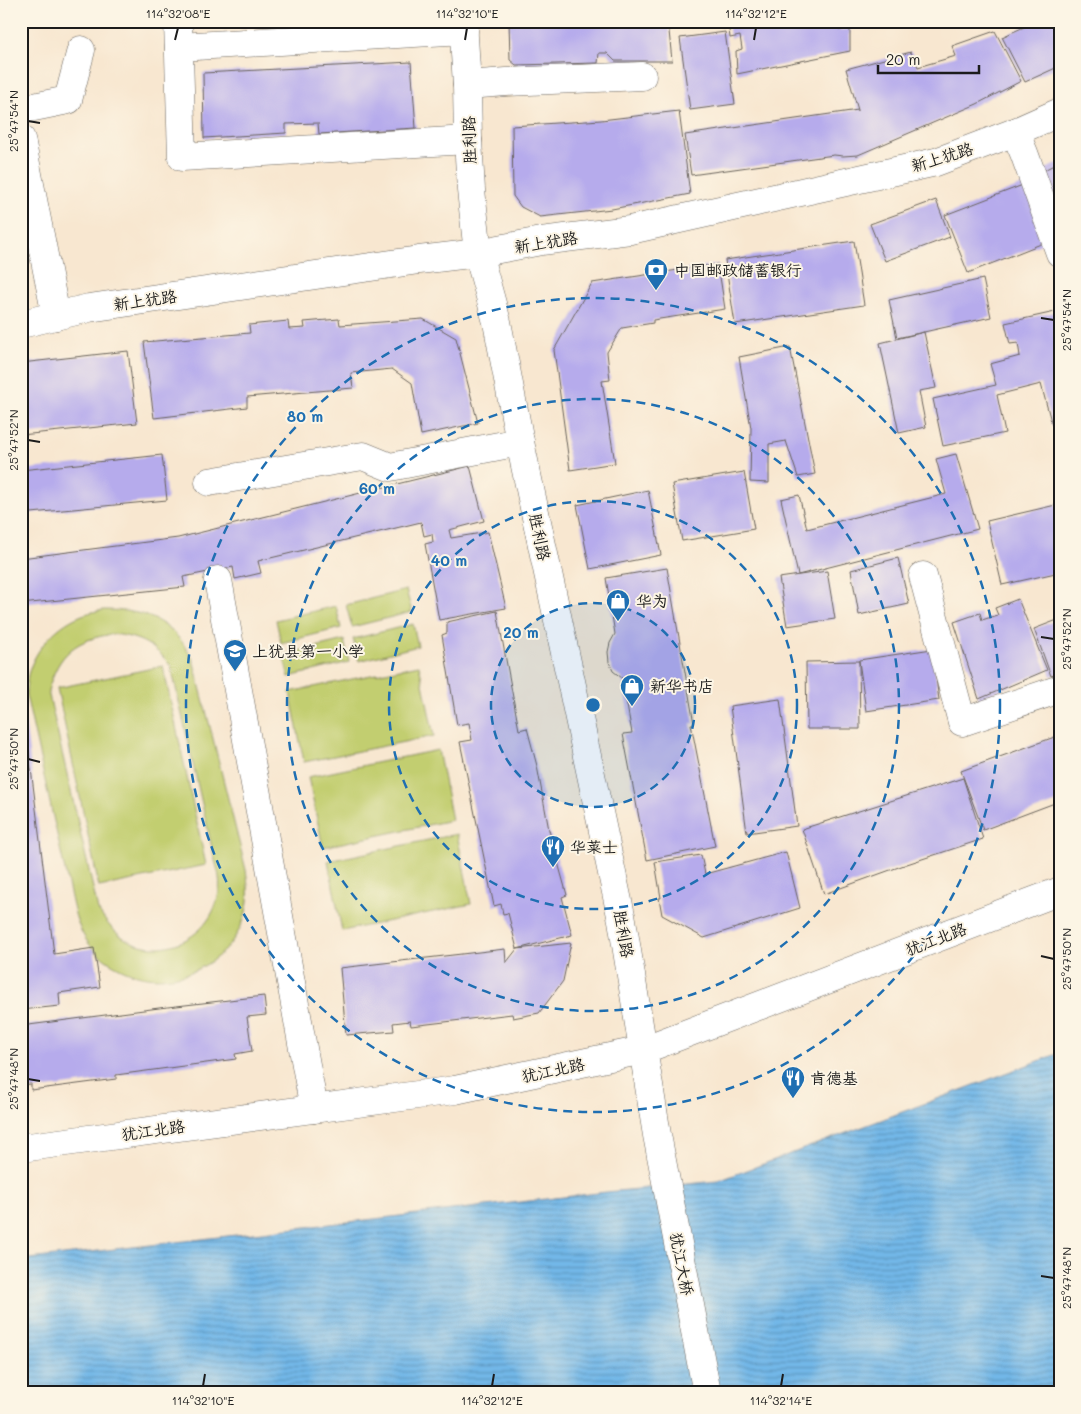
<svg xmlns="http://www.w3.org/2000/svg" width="1081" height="1414" viewBox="0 0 1081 1414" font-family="Mali,'LXGW WenKai TC',sans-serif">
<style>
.grass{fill:#c2ce70;stroke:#6f7546;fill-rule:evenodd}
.water{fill:url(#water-rules);stroke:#476a82}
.building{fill:#b6abec}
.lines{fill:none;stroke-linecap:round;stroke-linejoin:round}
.minor-casing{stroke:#69635b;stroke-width:29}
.minor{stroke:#fff;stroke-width:28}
.ticks{fill:none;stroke:#1c1c1c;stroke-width:2}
.ring{fill:none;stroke:#1f6fb2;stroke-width:2.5;stroke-dasharray:9 6}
.labels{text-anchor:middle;stroke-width:4;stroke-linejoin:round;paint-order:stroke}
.street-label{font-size:16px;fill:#1c1c1c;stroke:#fcf5e5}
.poi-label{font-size:16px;fill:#1c1c1c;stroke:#fcf5e5;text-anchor:start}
.centre{fill:#1f6fb2;stroke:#fcf5e5;stroke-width:2.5}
.ring-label{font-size:15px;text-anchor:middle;font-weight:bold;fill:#1f6fb2;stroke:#fcf5e5;stroke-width:4;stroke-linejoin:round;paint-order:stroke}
.neatline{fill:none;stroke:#1c1c1c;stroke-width:2}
.ticks-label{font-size:12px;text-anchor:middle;fill:#1c1c1c}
</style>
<defs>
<pattern id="water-rules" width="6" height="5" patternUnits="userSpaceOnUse" patternTransform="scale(1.25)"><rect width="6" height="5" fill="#72b7e8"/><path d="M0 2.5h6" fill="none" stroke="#5d94bb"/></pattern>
</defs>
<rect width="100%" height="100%" fill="#fcf5e5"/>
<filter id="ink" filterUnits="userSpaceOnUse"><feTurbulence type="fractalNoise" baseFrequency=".02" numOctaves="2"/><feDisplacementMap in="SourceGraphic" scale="10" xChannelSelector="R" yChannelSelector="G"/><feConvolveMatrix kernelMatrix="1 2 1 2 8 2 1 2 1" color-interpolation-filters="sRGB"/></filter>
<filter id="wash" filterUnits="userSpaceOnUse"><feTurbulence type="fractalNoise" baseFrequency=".0096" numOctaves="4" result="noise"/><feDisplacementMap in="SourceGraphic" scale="20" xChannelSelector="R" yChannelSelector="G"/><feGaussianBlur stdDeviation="1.12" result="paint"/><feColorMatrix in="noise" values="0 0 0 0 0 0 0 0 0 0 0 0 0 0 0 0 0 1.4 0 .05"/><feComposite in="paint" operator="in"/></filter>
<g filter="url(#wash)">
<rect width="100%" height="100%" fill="#f8e7d0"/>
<g class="grass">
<path d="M 406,590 L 412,612 L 352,627 L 346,605 Z"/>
<path d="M 336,606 L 341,628 L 281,643 L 276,620 Z"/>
<path d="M 104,610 C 133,610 156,614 177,636 C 183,642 188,652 193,659 L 246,870 C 248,884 250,897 246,912 C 233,963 174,992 126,971 C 109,964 94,953 85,938 C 78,926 75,915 72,902 L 26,695 C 26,688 27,682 28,675 C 35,648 58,623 85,614 C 91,612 98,611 104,610 ZM 114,634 C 141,638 153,644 171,666 L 214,857 C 217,868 221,879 219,891 C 213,938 160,963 121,936 C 111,929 104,919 98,910 L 48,691 C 58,653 76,639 114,634 Z"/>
<path d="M 413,624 L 418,646 L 359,661 L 353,639 Z"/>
<path d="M 344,640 L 349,662 L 289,677 L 283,655 Z"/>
<path d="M 419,665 L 434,736 L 304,762 L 290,692 Z"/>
<path d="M 163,666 L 206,865 L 99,887 L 57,688 Z"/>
<path d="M 438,750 L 452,820 L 323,847 L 308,777 Z"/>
<path d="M 457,834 L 471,904 L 342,931 L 328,861 Z"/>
</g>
<path class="water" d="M 1060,1053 L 1060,1393 L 21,1393 L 21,1260 L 607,1192 L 718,1181 Z"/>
<g id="blocks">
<g class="building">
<path d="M 509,21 L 668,21 L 672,61 L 615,61 L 607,53 L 599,53 L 598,63 L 516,65 L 510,60 Z"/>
<path d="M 728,21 L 838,21 L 839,30 L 850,29 L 850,51 L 737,74 L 736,51 L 742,49 L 740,36 L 730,38 Z"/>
<path d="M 1037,21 L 1060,21 L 1060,66 L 1025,82 L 1002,37 Z"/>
<path d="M 995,31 L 1021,81 L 977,104 L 858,155 L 843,156 L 834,155 L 691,175 L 685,135 L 858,110 L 846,69 L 911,52 L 918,67 L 956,56 L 952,46 Z"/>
<path d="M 725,32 L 735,104 L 690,110 L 680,38 Z"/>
<path d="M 411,62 L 416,128 L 319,134 L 318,123 L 286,124 L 286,133 L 204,138 L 203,73 Z"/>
<path d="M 679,111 L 690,194 L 612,209 L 540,217 L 521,207 L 513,196 L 512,126 L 601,120 Z"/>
<path d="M 1060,162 L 1060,216 L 1038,173 Z"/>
<path d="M 1028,183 L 1051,240 L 968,273 L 945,215 Z"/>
<path d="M 936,200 L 950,237 L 885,261 L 870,224 Z"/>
<path d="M 854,241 L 864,305 L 735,324 L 725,260 Z"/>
<path d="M 718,264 L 725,309 L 653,320 L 653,323 L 622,328 L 607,352 L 610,380 L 602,381 L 615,463 L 570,470 L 554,350 L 592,283 Z"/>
<path d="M 983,279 L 991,317 L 897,338 L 889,300 Z"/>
<path d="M 1055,312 L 1060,329 L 1060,423 L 1052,425 L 1041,384 L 997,395 L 1005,433 L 943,446 L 933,399 L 996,385 L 990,364 L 1020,356 L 1018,343 L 1010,344 L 1005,323 Z"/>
<path d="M 339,319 L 340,325 L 423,319 L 456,338 L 478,423 L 421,435 L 412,383 L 392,369 L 351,373 L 353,388 L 247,397 L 247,407 L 154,418 L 144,342 L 250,333 L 249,325 L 288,321 L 289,329 L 305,328 L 304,322 Z"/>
<path d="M 924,332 L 936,388 L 919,391 L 926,427 L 899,433 L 880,343 Z"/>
<path d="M 790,347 L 815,474 L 798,477 L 786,441 L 769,444 L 769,483 L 750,482 L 751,428 L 739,357 Z"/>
<path d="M 128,351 L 137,423 L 21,435 L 21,363 Z"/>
<path d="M 956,454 L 978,529 L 798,575 L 781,499 L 799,495 L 807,529 L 946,494 L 936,459 Z"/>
<path d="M 162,455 L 167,500 L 21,514 L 21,470 Z"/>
<path d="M 470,466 L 484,521 L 449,530 L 451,538 L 488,532 L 506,608 L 439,620 L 425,544 L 433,542 L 432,534 L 424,536 L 421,522 L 258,561 L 261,573 L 235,579 L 233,567 L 183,577 L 185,587 L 21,604 L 21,558 L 178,538 Z"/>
<path d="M 744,472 L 754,529 L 682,541 L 672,484 Z"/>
<path d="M 648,490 L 661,555 L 590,569 L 577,505 Z"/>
<path d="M 1060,504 L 1060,572 L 1002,585 L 987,521 Z"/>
<path d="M 898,558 L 909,604 L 859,615 L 851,570 Z"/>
<path d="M 667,568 L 694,724 L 691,724 L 715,846 L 647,860 L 623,734 L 632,733 L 622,678 L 613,671 L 609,662 L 608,652 L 610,643 L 615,634 L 606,578 Z"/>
<path d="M 827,571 L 835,619 L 787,626 L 779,578 Z"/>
<path d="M 1018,599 L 1047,670 L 979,699 L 954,622 L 980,613 L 982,620 L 998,615 L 995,608 Z"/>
<path d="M 497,611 L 519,730 L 527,728 L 537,766 L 549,830 L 567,895 L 562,897 L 572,935 L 517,949 L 571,943 L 563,981 L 539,1013 L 513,1018 L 512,1014 L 411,1026 L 410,1021 L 393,1023 L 394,1031 L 346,1035 L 340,968 L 505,949 L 506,963 L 517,949 L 508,913 L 503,914 L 501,904 L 494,906 L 460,742 L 472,740 L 469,723 L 457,725 L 442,635 L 447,633 L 447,622 Z"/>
<path d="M 1060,619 L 1060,673 L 1051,676 L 1034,629 Z"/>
<path d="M 932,649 L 939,700 L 866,711 L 859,661 L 860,729 L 807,729 L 806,662 L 859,661 L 859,660 Z"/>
<path d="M 21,696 L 22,696 L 54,954 L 94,948 L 100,987 L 59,993 L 60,1006 L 21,1010 Z"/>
<path d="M 780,699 L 797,826 L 747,833 L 730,706 Z"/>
<path d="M 1060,735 L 1060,801 L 983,830 L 961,771 Z"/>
<path d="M 963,778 L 983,839 L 907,864 L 824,894 L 802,829 Z"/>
<path d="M 786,852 L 800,908 L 704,938 L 662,915 L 659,898 L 661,898 L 655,862 L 701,855 L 705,874 Z"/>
<path d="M 264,996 L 266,1015 L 247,1017 L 252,1051 L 235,1054 L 236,1059 L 116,1075 L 116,1079 L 31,1090 L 31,1084 L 21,1085 L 21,1026 L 159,1008 Z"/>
</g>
</g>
</g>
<g filter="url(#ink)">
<use href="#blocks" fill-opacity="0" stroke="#69635b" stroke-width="1"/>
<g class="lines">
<g class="minor-casing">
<g id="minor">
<path d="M 178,21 L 182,157 L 468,140"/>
<path d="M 463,21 L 467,85 L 468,140 L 471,190 L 478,253 L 497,322 L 520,442 L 622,920 L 657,1135 L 707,1393"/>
<path d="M 179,47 L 464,30"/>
<path d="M 467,85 L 506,82 L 642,76"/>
<path d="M 21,112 L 24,109 L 68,100 L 81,50"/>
<path d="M 1015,132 L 1024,153 L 1060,253"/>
<path d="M 21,139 L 56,316"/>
<path d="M 21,324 L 89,308 L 419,260 L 478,253 L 541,241 L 630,230 L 936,162 L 1015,132 L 1060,112"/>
<path d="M 209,482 L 363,456 L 390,467 L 520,442"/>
<path d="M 923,576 L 962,722 L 1060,689"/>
<path d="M 218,580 L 314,1109"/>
<path d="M 21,1148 L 455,1090 L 643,1050 L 1060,891"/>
</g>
</g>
<use href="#minor" class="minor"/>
</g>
</g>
<path class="ticks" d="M 175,40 L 178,28M 465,40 L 467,28M 754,40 L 756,28M 28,121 L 40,123M 1041,318 L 1054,320M 28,440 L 40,442M 1041,637 L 1054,639M 28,759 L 40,762M 1041,956 L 1054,959M 28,1079 L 40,1081M 1041,1276 L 1054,1278M 203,1386 L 205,1374M 492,1386 L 494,1374M 781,1386 L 783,1374"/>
<circle cx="593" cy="705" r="102" fill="#1f6fb2" fill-opacity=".12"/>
<g class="ring">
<circle cx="593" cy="705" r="102"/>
<circle cx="593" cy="705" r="204"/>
<circle cx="593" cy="705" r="306"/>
<circle cx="593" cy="705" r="407"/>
</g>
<defs>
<g id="bank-pin" transform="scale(1.25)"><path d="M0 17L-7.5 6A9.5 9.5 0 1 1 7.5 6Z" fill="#1f6fb2" stroke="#fcf5e5"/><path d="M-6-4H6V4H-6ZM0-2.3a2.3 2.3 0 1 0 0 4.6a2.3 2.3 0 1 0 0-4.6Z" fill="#fff"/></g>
<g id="shop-pin" transform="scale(1.25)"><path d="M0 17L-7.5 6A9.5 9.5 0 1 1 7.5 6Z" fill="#1f6fb2" stroke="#fcf5e5"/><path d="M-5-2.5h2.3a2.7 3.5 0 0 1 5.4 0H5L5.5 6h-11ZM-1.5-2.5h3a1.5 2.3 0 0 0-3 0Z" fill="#fff"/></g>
<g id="school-pin" transform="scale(1.25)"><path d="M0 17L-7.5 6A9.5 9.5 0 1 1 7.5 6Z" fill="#1f6fb2" stroke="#fcf5e5"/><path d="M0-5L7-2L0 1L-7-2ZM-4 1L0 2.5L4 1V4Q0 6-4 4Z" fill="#fff"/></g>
<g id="restaurant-pin" transform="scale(1.25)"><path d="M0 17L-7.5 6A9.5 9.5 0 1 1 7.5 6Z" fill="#1f6fb2" stroke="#fcf5e5"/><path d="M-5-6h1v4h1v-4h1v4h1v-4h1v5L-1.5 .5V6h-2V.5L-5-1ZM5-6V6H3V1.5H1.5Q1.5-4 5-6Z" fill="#fff"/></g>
</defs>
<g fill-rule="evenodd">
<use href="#bank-pin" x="656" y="270"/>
<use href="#shop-pin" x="618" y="601"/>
<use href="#school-pin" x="235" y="651"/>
<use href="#shop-pin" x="632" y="686"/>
<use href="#restaurant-pin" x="553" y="847"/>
<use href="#restaurant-pin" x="793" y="1078"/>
</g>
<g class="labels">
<g class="street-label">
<text transform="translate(469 140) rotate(-92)" y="6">胜利路</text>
<text transform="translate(942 157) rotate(-17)" y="6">新上犹路</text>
<text transform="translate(546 242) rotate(-9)" y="6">新上犹路</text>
<text transform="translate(145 300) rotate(-8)" y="6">新上犹路</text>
<text transform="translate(540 537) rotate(78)" y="6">胜利路</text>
<text transform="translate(624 934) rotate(80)" y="6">胜利路</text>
<text transform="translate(936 939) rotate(-21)" y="6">犹江北路</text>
<text transform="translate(553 1070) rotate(-12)" y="6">犹江北路</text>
<text transform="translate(153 1130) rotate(-8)" y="6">犹江北路</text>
<text transform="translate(682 1264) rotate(79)" y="6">犹江大桥</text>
</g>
<g class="poi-label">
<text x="674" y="276">中国邮政储蓄银行</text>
<text x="636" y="607">华为</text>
<text x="252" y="657">上犹县第一小学</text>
<text x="650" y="692">新华书店</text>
<text x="570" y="853">华莱士</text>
<text x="810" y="1084">肯德基</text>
</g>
</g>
<circle cx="593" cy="705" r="8" class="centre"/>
<g class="ring-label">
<text x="305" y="422">80 m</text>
<text x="377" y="494">60 m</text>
<text x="449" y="566">40 m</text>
<text x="521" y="638">20 m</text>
</g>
<rect width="1081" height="1414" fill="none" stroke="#fcf5e5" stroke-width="55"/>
<path d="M878 65v8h101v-8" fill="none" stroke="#1c1c1c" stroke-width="2.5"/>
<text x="886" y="65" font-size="15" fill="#1c1c1c" stroke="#fcf5e5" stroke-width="4" paint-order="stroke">20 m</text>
<rect x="28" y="28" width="1026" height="1358" class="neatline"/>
<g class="ticks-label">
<text x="178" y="18">114°32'08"E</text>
<text x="467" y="18">114°32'10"E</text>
<text x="756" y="18">114°32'12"E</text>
<text transform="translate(14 121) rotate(-90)" y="4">25°47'54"N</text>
<text transform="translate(1067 320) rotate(-90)" y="4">25°47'54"N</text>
<text transform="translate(14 440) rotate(-90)" y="4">25°47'52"N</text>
<text transform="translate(1067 639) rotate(-90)" y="4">25°47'52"N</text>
<text transform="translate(14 759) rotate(-90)" y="4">25°47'50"N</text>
<text transform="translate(1067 959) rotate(-90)" y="4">25°47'50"N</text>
<text transform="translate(14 1079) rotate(-90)" y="4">25°47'48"N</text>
<text transform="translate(1067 1278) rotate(-90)" y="4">25°47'48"N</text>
<text x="203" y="1405">114°32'10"E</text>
<text x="492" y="1405">114°32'12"E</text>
<text x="781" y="1405">114°32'14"E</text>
</g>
</svg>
